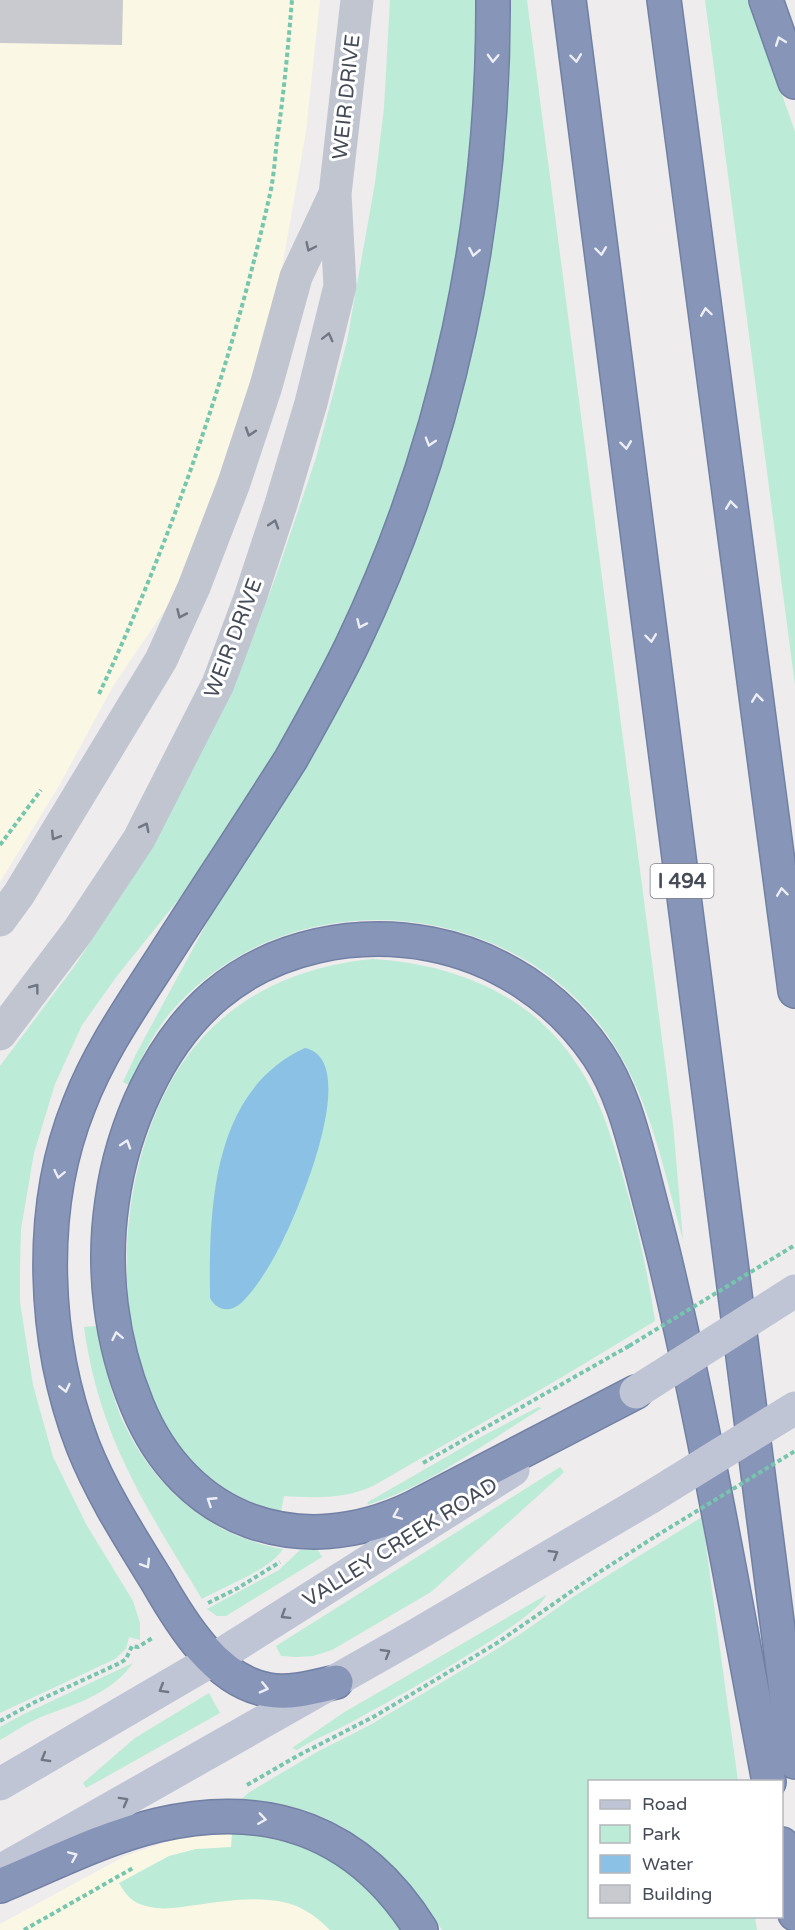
<svg xmlns="http://www.w3.org/2000/svg" width="795" height="1930" viewBox="0 0 795 1930" font-family="'Varela Round',sans-serif">
<style>
.commercial{fill:#faf8e4}
.green{fill:#bcebd7}
.water{fill:#8bc1e5}
.building{fill:#c9cad0}
.lines{fill:none;stroke-linecap:round;stroke-linejoin:round}
.motorway-casing{stroke:#7180a4;stroke-width:36}
.path{stroke:#76c6ae;stroke-width:4;stroke-dasharray:4.5 3;stroke-linecap:butt}
.tertiary{stroke:#c0c5d0;stroke-width:33}
.secondary{stroke:#bfc5d4;stroke-width:33}
.motorway{stroke:#8695b8;stroke-width:33}
.path-bridge{stroke:#76c6ae;stroke-width:4;stroke-dasharray:4.5 3;stroke-linecap:butt}
.secondary-bridge{stroke:#bfc5d4;stroke-width:33}
.oneway{stroke:#edeff4}
.oneway2{stroke:#707682}
.oneway3{stroke:#707683}
.labels{text-anchor:middle;stroke-width:6;stroke-linejoin:round;paint-order:stroke}
.shield{fill:#fff;stroke:#7d828a;stroke-width:1.5}
.shield-label{font-size:20px;font-weight:bold;fill:#454c58}
.street-label{font-size:21px;fill:#454c58;stroke:#fff}
</style>
<rect width="100%" height="100%" fill="#eeecec"/>
<g class="commercial">
<path d="M 0,0 L 320,0 L 306,132 L 283,262 L 264,336 L 227,457 L 177,592 L 113,686 L 59,786 L 0,882 Z"/>
<path d="M 230,1832 L 280,1840 L 308,1849 L 401,1930 L 0,1930 L 0,1924 L 125,1856 L 181,1837 Z"/>
</g>
<g class="green">
<path d="M 390,0 L 478,0 L 470,184 L 435,373 L 394,505 L 368,572 L 338,639 L 306,702 L 265,770 L 195,879 L 117,976 L 82,1025 L 55,1084 L 34,1153 L 21,1229 L 20,1269 L 20,1302 L 33,1385 L 53,1457 L 86,1524 L 133,1601 L 140,1623 L 140,1640 L 129,1637 L 126,1649 L 115,1659 L 0,1713 L 0,1066 L 76,964 L 109,913 L 250,644 L 275,579 L 316,458 L 347,341 L 375,183 L 384,108 Z"/>
<path d="M 507,0 L 527,0 L 673,1124 L 683,1240 C 663,1167 648,1086 600,1025 C 498,896 292,882 178,1004 C 156,1027 142,1056 129,1085 L 123,1082 L 137,1052 L 402,563 Z"/>
<path d="M 705,0 L 749,0 L 795,132 L 795,685 Z"/>
<path d="M 373,959 C 454,964 533,995 578,1066 C 601,1100 614,1144 625,1184 C 638,1229 648,1274 655,1321 L 557,1380 L 373,1486 C 344,1499 315,1498 284,1496 L 281,1511 C 90,1469 91,1155 204,1036 C 249,988 309,965 373,959 Z"/>
<path d="M 96,1326 C 103,1356 109,1386 120,1415 C 150,1484 207,1536 283,1549 C 270,1570 224,1586 202,1599 C 146,1507 99,1437 84,1327 Z"/>
<path d="M 538,1407 L 542,1408 C 488,1441 428,1487 367,1505 L 368,1502 L 479,1438 Z"/>
<path d="M 560,1467 L 564,1472 L 561,1475 L 431,1592 L 332,1650 L 313,1656 L 296,1657 L 281,1656 L 276,1646 Z"/>
<path d="M 702,1517 L 738,1781 L 590,1782 L 590,1916 L 755,1917 L 757,1930 L 442,1930 C 408,1875 362,1826 297,1808 C 279,1803 261,1801 242,1799 L 248,1793 L 317,1752 L 370,1725 L 476,1662 L 519,1635 L 573,1597 Z"/>
<path d="M 300,1550 L 318,1550 L 322,1557 L 226,1616 L 217,1616 L 207,1609 L 279,1570 Z"/>
<path d="M 546,1595 C 539,1619 385,1704 355,1720 C 336,1731 315,1738 297,1750 L 292,1748 L 343,1713 Z"/>
<path d="M 133,1663 C 111,1694 75,1704 41,1717 C 27,1723 14,1732 0,1740 L 0,1727 L 24,1714 Z"/>
<path d="M 209,1693 L 220,1713 L 86,1788 L 83,1783 L 135,1738 Z"/>
<path d="M 232,1832 C 309,1842 357,1863 401,1930 L 330,1930 C 316,1916 302,1906 283,1902 C 254,1896 224,1901 196,1905 C 180,1907 162,1911 146,1906 C 132,1903 125,1894 119,1883 L 169,1856 L 196,1849 L 231,1847 Z"/>
</g>
<path class="water" d="M 305,1048 C 362,1060 299,1209 283,1240 C 274,1259 256,1290 240,1304 C 229,1313 216,1310 210,1298 C 209,1209 211,1091 305,1048 Z"/>
<path class="building" d="M 0,0 L 123,0 L 122,45 L 0,43 Z"/>
<g class="lines">
<g class="motorway-casing">
<g id="motorway">
<path d="M 569,0 L 795,1762"/>
<path d="M 664,0 L 795,991"/>
<path d="M 766,0 L 795,82"/>
<path d="M 636,1392 L 413,1508 C 300,1562 185,1523 137,1405 C 111,1342 102,1270 112,1202 C 122,1128 158,1044 216,995 C 274,946 356,930 430,944 C 498,957 559,997 598,1055 C 622,1091 632,1133 643,1174 C 650,1202 658,1231 665,1260 C 706,1432 736,1607 769,1782"/>
<path d="M 336,1682 C 314,1687 290,1694 268,1690 C 216,1681 181,1623 157,1581 C 130,1537 102,1494 83,1446 C 43,1342 37,1209 79,1105 C 100,1050 135,1001 167,951 C 208,887 250,824 291,759 C 312,721 334,683 353,643 C 449,442 494,222 493,0"/>
<path d="M 782,1844 L 795,1914"/>
<path d="M 0,1886 C 51,1865 103,1838 158,1825 C 270,1799 360,1832 421,1930"/>
</g>
</g>
<g class="path">
<path d="M 99,694 C 173,537 232,363 270,194 C 274,176 275,157 277,140 C 284,93 288,47 292,0"/>
<path d="M 0,845 L 41,790"/>
<path d="M 423,1463 L 629,1346"/>
<path d="M 208,1603 L 238,1588 L 280,1562"/>
<path d="M 0,1721 L 35,1702 L 120,1663 L 126,1659 L 132,1646 L 138,1647 L 154,1637"/>
<path d="M 247,1785 L 299,1755 L 375,1716 L 497,1643 L 598,1573 L 656,1536"/>
<path d="M 24,1930 L 133,1868"/>
</g>
<g class="tertiary">
<path d="M 0,920 L 19,894 L 161,660 L 194,587 L 234,483 L 266,386 L 296,277 L 333,198"/>
<path d="M 0,1034 L 78,931 L 139,839 L 218,684 L 250,598 L 281,504 L 311,403 L 340,286 L 335,194 L 357,0"/>
</g>
<g class="secondary">
<path d="M 0,1784 L 214,1659 L 513,1470"/>
<path d="M 0,1871 L 416,1635 L 651,1497"/>
</g>
<use href="#motorway" class="motorway"/>
<g class="path-bridge">
<path d="M 629,1346 L 795,1245"/>
<path d="M 656,1536 L 795,1451"/>
</g>
<g class="secondary-bridge">
<path d="M 636,1392 L 795,1291"/>
<path d="M 651,1497 L 795,1408"/>
</g>
</g>
<defs><path id="oneway-chevron" d="M-2-3.5L2.5 0L-2 3.5" fill="none" stroke-width="1.6" stroke-linecap="round" stroke-linejoin="round" transform="scale(1.5)"/></defs>
<g class="oneway">
<use href="#oneway-chevron" transform="translate(780 41) rotate(-110)"/>
<use href="#oneway-chevron" transform="translate(493 58) rotate(92)"/>
<use href="#oneway-chevron" transform="translate(576 58) rotate(83)"/>
<use href="#oneway-chevron" transform="translate(601 251) rotate(83)"/>
<use href="#oneway-chevron" transform="translate(474 252) rotate(101)"/>
<use href="#oneway-chevron" transform="translate(706 312) rotate(-98)"/>
<use href="#oneway-chevron" transform="translate(430 442) rotate(107)"/>
<use href="#oneway-chevron" transform="translate(626 445) rotate(83)"/>
<use href="#oneway-chevron" transform="translate(731 505) rotate(-97)"/>
<use href="#oneway-chevron" transform="translate(361 624) rotate(114)"/>
<use href="#oneway-chevron" transform="translate(651 638) rotate(83)"/>
<use href="#oneway-chevron" transform="translate(757 698) rotate(-97)"/>
<use href="#oneway-chevron" transform="translate(782 892) rotate(-97)"/>
<use href="#oneway-chevron" transform="translate(126 1144) rotate(-72)"/>
<use href="#oneway-chevron" transform="translate(59 1174) rotate(102)"/>
<use href="#oneway-chevron" transform="translate(117 1336) rotate(-102)"/>
<use href="#oneway-chevron" transform="translate(65 1388) rotate(77)"/>
<use href="#oneway-chevron" transform="translate(211 1501) rotate(-147)"/>
<use href="#oneway-chevron" transform="translate(397 1515) rotate(157)"/>
<use href="#oneway-chevron" transform="translate(146 1564) rotate(59)"/>
<use href="#oneway-chevron" transform="translate(264 1688) rotate(13)"/>
<use href="#oneway-chevron" transform="translate(262 1819) rotate(8)"/>
<use href="#oneway-chevron" transform="translate(73 1856) rotate(-23)"/>
</g>
<g class="oneway2">
<use href="#oneway-chevron" transform="translate(310 247) rotate(115)"/>
<use href="#oneway-chevron" transform="translate(328 337) rotate(-76)"/>
<use href="#oneway-chevron" transform="translate(250 432) rotate(108)"/>
<use href="#oneway-chevron" transform="translate(274 524) rotate(-72)"/>
<use href="#oneway-chevron" transform="translate(181 614) rotate(114)"/>
<use href="#oneway-chevron" transform="translate(145 827) rotate(-63)"/>
<use href="#oneway-chevron" transform="translate(55 836) rotate(122)"/>
<use href="#oneway-chevron" transform="translate(35 988) rotate(-53)"/>
</g>
<g class="oneway3">
<use href="#oneway-chevron" transform="translate(554 1554) rotate(-31)"/>
<use href="#oneway-chevron" transform="translate(285 1615) rotate(148)"/>
<use href="#oneway-chevron" transform="translate(386 1653) rotate(-30)"/>
<use href="#oneway-chevron" transform="translate(163 1689) rotate(149)"/>
<use href="#oneway-chevron" transform="translate(45 1758) rotate(150)"/>
<use href="#oneway-chevron" transform="translate(124 1801) rotate(-29)"/>
</g>
<g class="labels">
<rect class="shield" x="650.5" y="864" width="63" height="34" rx="4.5"/>
<g class="shield-label">
<text x="682" y="888">I 494</text>
</g>
<g class="street-label">
<text transform="translate(346 97) rotate(-84)" y="7">WEIR DRIVE</text>
<text transform="translate(233 638) rotate(-69)" y="7">WEIR DRIVE</text>
<text transform="translate(400 1542) rotate(-32)" y="7">VALLEY CREEK ROAD</text>
</g>
</g>
<rect x="588" y="1780" width="195" height="138" fill="#ffffff" stroke="#b5b7bc" stroke-width="1.5"/>
<rect x="600" y="1800" width="30" height="9" fill="#bfc5d4" stroke="#b5b7bc" stroke-width="1.5"/>
<text x="642" y="1810" font-size="18" fill="#454c58">Road</text>
<rect x="600" y="1825" width="30" height="18" fill="#bcebd7" stroke="#b5b7bc" stroke-width="1.5"/>
<text x="642" y="1840" font-size="18" fill="#454c58">Park</text>
<rect x="600" y="1855" width="30" height="18" fill="#8bc1e5" stroke="#b5b7bc" stroke-width="1.5"/>
<text x="642" y="1870" font-size="18" fill="#454c58">Water</text>
<rect x="600" y="1885" width="30" height="18" fill="#c9cad0" stroke="#b5b7bc" stroke-width="1.5"/>
<text x="642" y="1900" font-size="18" fill="#454c58">Building</text>
</svg>
